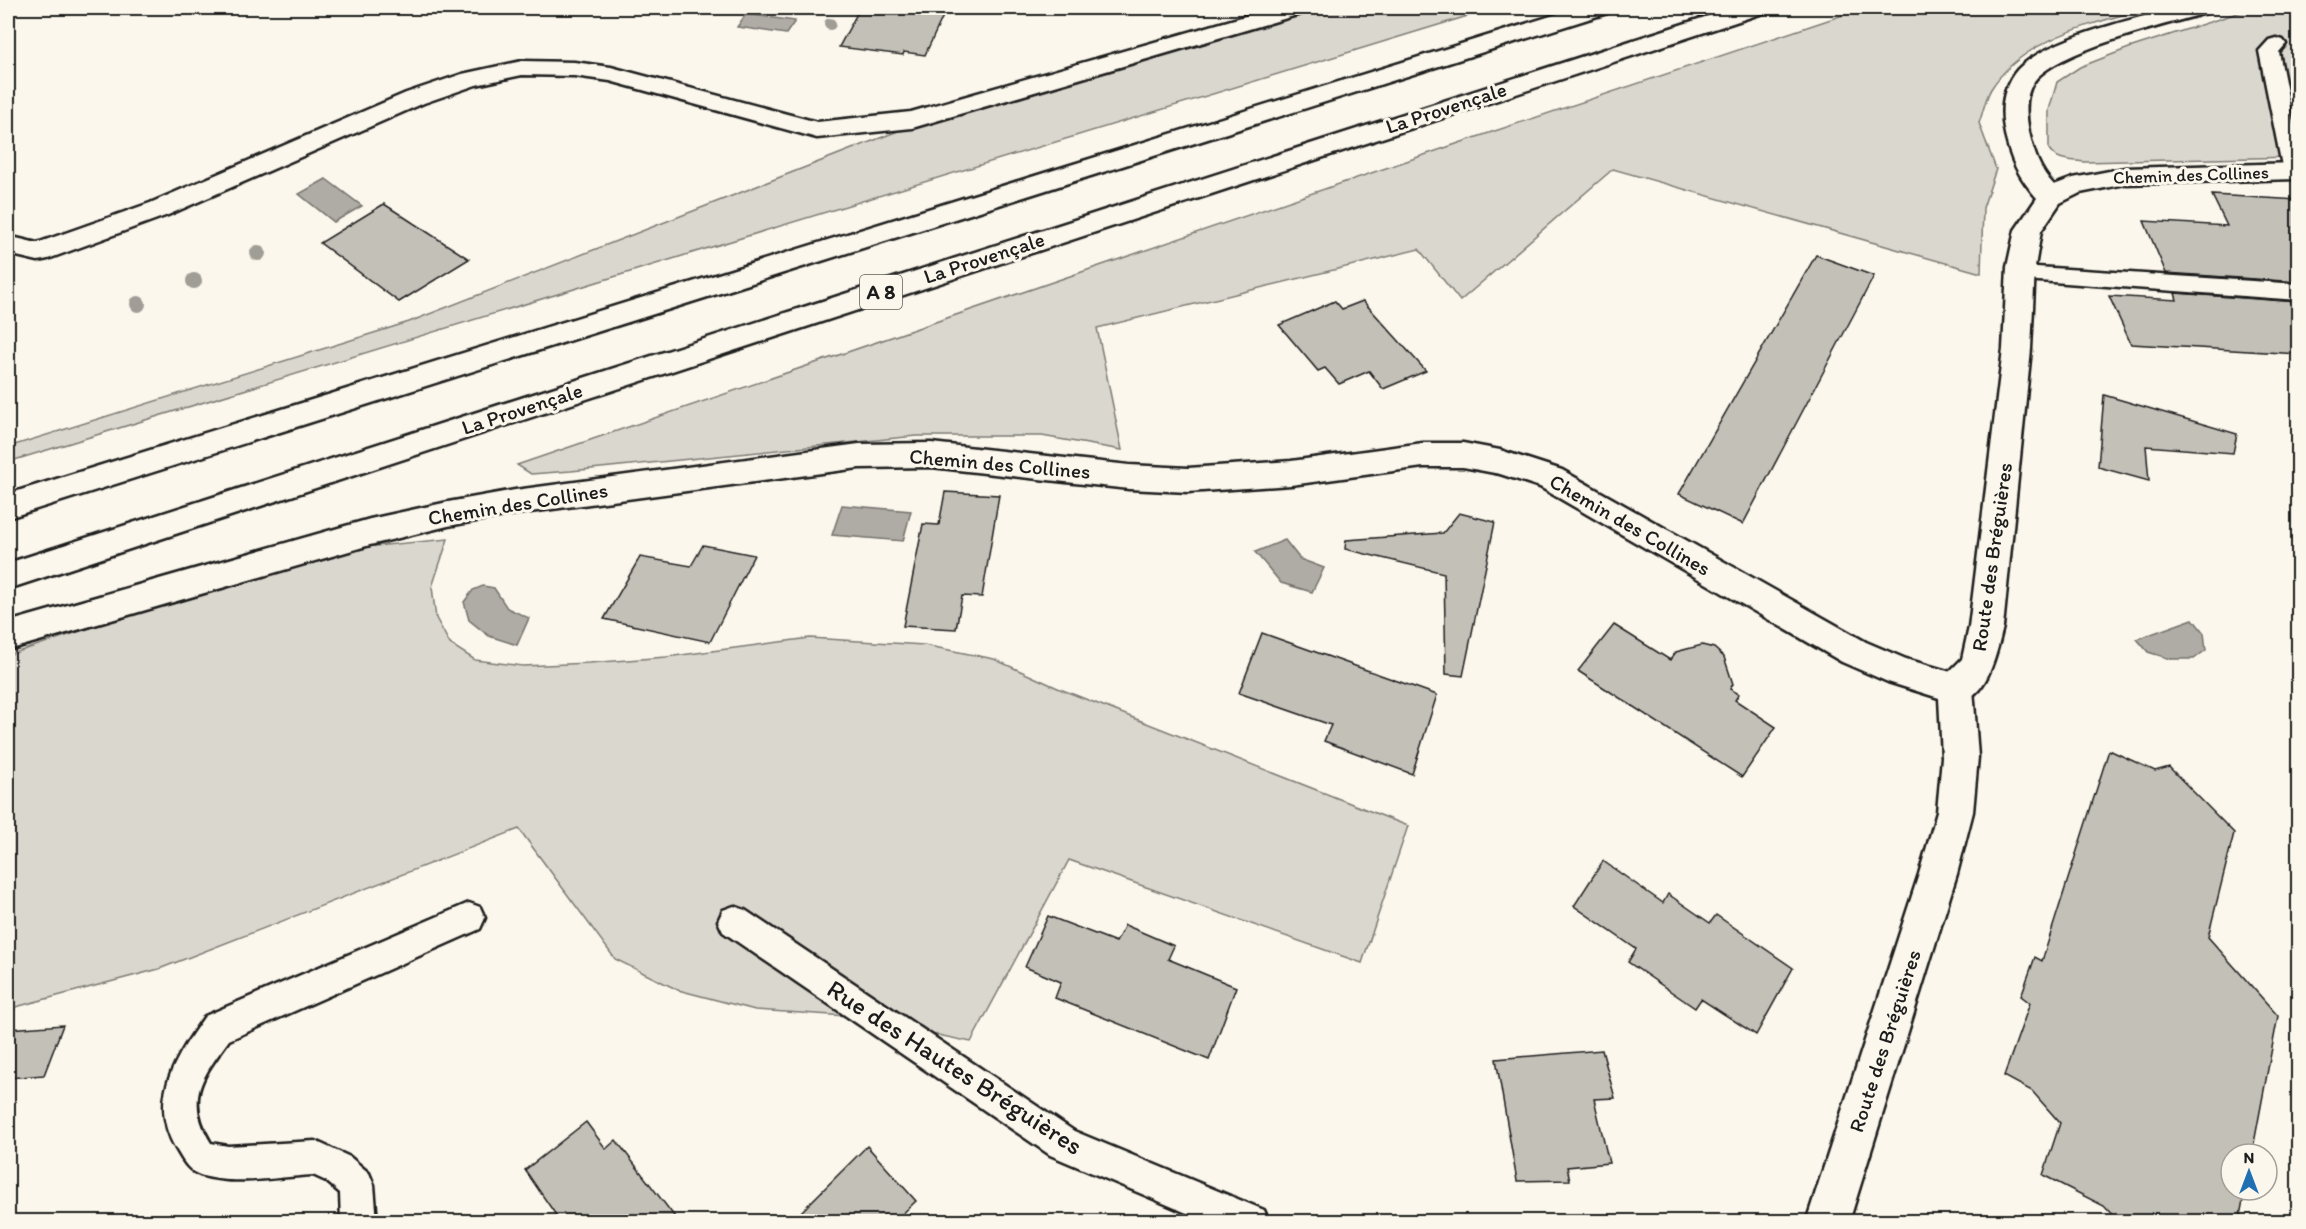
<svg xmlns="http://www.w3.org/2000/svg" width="2306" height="1229" viewBox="0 0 2306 1229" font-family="Itim,sans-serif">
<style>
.green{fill:#dad7ce;stroke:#7b7a75;stroke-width:1.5}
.water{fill:#afaca5;stroke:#74726e;stroke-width:1.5}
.building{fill:#c3c0b8;stroke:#1c1c1c;stroke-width:1.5}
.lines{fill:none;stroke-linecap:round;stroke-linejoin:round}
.service-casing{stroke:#1c1c1c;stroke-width:5}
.minor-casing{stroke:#1c1c1c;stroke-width:5}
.tertiary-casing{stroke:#1c1c1c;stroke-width:5}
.motorway-casing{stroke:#1c1c1c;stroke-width:5}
.service{fill:#fbf7ec;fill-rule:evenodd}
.minor{fill:#fbf7ec;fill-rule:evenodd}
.tertiary{fill:#fbf7ec;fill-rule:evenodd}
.motorway{fill:#fbf7ec;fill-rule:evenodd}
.tree{fill:#a09d97}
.labels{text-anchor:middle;stroke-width:6;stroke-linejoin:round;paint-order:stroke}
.far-street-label{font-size:18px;fill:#1c1c1c;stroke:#fbf7ec}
.shield{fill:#fbf7ec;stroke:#5f5e5a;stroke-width:1.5}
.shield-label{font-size:20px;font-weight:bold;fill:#1c1c1c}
.street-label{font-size:21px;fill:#1c1c1c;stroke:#fbf7ec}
.near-street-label{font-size:26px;fill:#1c1c1c;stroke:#fbf7ec}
</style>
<rect width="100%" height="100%" fill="#fbf7ec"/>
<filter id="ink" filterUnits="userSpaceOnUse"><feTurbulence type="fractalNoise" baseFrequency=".0167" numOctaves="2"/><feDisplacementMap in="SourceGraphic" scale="12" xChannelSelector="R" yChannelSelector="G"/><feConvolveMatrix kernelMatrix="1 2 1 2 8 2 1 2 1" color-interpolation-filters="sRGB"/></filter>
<g filter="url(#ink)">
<g class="green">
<path d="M 1268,8 L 1494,8 L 8,462 L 8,447 L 409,322 L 898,131 Z"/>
<path d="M 1864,8 L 2147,8 C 2093,24 2023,38 1991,89 C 1985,99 1983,113 1979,123 L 1996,169 L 1983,208 L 1981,273 L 1613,169 L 1460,301 L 1419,249 L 1097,328 L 1122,450 L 1042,436 L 916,436 L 571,471 L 531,474 L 517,465 L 1465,141 Z"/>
<path d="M 2253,8 L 2298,8 L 2298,157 L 2084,162 C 2071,160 2056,161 2049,149 L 2049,110 L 2057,82 L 2080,67 L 2129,48 Z"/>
<path d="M 448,539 L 432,587 L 436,618 L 450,644 L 475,660 L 523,666 L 589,663 L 666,657 L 810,638 L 924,645 L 994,659 L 1060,689 L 1408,826 L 1362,963 L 1069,860 L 971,1042 L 847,1016 L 755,1010 L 678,990 L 615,959 L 519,829 L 159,969 L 8,1009 L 8,655 L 270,569 L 354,548 Z"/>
</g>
<g class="water">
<path d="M 746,14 L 795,21 L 786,34 L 737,27 Z"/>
<path d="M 326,179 L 362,206 L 334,222 L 299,194 Z"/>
<path d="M 842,505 L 911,511 L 903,541 L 832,535 Z"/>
<path d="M 1285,540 L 1300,559 L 1324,568 L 1312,592 L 1281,583 L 1255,552 Z"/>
<path d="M 483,586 L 494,588 L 507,608 L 529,618 L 517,645 L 489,636 L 469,620 L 464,602 L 473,590 Z"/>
<path d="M 2193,619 L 2204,633 L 2206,650 L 2194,659 L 2171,659 L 2148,652 L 2137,639 Z"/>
</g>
<g class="building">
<path d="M 860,8 L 926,8 L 924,12 L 944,14 L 925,55 L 904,52 L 903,55 L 839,47 Z"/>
<path d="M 2212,195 L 2298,200 L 2298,282 L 2166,273 L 2144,221 L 2227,226 Z"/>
<path d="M 384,204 L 469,259 L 399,302 L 320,243 Z"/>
<path d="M 1816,255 L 1874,276 L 1743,524 L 1679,494 Z"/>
<path d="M 2175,293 L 2298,302 L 2298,354 L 2131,344 L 2109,296 L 2177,300 Z"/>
<path d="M 1335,301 L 1342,309 L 1363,301 L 1426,371 L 1383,389 L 1369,371 L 1339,384 L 1325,368 L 1318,371 L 1279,325 Z"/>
<path d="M 2104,395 L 2237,434 L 2233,453 L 2146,446 L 2149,481 L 2098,467 Z"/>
<path d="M 945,492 L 999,495 L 982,597 L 962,596 L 956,629 L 903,626 L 923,524 L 939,525 Z"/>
<path d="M 1459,513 L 1495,522 L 1463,676 L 1446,674 L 1444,573 L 1345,549 L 1346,540 L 1443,533 Z"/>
<path d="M 703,545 L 754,555 L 710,642 L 604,619 L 640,557 L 691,566 Z"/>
<path d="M 1614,625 L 1670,660 L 1676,652 L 1702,645 L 1714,648 L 1724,657 L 1733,684 L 1730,689 L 1739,694 L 1735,700 L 1776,727 L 1742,777 L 1578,671 Z"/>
<path d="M 1262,633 L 1437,695 L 1412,774 L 1324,741 L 1331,725 L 1239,693 Z"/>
<path d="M 2109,750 L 2155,771 L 2169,767 L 2234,833 L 2208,937 L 2278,1016 L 2252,1154 L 2231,1154 L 2231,1190 L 2245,1190 L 2239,1221 L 2118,1221 L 2104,1206 L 2043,1175 L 2060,1123 L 2032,1091 L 2004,1076 L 2030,1003 L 2021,996 L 2035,957 L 2042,961 Z"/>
<path d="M 1603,861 L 1663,903 L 1668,894 L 1710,923 L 1716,915 L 1793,968 L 1756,1035 L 1701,999 L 1695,1008 L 1628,962 L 1636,949 L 1574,906 Z"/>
<path d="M 1048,916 L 1116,942 L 1125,925 L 1174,946 L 1168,959 L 1236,987 L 1209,1060 L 1055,998 L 1061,982 L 1025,967 Z"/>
<path d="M 63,1025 L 44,1075 L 8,1078 L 8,1029 Z"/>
<path d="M 1602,1050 L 1615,1098 L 1594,1099 L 1609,1163 L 1567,1167 L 1570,1180 L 1517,1181 L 1496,1059 Z"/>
<path d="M 586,1122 L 606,1149 L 616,1140 L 678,1221 L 560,1221 L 525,1170 Z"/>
<path d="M 867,1146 L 916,1201 L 895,1221 L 792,1221 Z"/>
</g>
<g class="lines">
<g class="service-casing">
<g id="service">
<path d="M 2276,38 L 2283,40 L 2286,44 L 2279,52 L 2298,147 L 2298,176 L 2286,176 L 2283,171 L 2259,51 L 2269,40 Z"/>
<path d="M 2020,266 L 2298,284 L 2298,300 L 2012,279 L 2009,274 L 2012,269 Z"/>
<path d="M 469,903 L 480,907 L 485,918 L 480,929 L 229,1040 C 202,1077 184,1099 211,1143 L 228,1146 L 315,1141 L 350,1157 L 369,1173 L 374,1185 L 377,1222 L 341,1222 L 340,1193 L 326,1181 L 313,1175 C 277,1177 235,1186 200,1175 C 187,1170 183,1160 176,1149 C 147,1100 176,1057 205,1016 Z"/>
<path d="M 734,906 L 745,910 L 1074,1131 L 1264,1210 L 1269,1222 L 1208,1222 L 1050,1155 L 723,932 L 718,921 L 723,910 Z"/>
</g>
</g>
<g class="minor-casing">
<g id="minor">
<path d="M 1273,8 L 1307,8 L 1304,13 L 912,128 L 817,138 L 610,81 L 574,76 L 522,75 L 476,85 L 424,103 L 168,215 L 48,259 L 38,261 L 8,254 L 8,236 L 37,243 L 150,203 L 406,93 L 462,74 L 522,61 L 574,62 L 611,67 L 817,122 L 911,112 Z"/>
<path d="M 2175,8 L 2209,8 L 2206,13 C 2169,24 2052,51 2033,83 C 2024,97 2026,116 2029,132 C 2034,153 2039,169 2054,185 L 2073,178 L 2125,168 L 2298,163 L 2298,179 L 2125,184 L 2080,193 L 2060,203 L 2041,231 L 2035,267 L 2031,349 L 2003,627 C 1996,655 1985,713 1944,699 L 1939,688 L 1944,677 L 1962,659 L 1969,627 L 2003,349 L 2007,267 L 2015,230 L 2037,198 C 2019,178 2010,159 2005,134 C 2000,111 2002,87 2018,69 C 2050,37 2132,20 2175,8 Z"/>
</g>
</g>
<g class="tertiary-casing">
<path id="tertiary" d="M 931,443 L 1129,465 L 1188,468 L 1291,461 L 1423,443 L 1463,443 L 1500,450 L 1562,470 L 1866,642 L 1906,659 L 1968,677 L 1973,688 L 1978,757 L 1973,812 L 1957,874 L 1849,1222 L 1806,1222 L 1919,874 L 1937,812 L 1942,757 L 1939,698 L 1888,682 L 1842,662 L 1540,487 L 1500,474 L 1463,467 L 1423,467 L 1291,485 L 1188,492 L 1129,489 L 931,467 L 859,468 L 515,514 L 448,526 L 370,545 L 8,650 L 8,622 L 370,519 L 448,502 L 515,490 L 859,444 Z"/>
</g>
<g class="motorway-casing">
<g id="motorway">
<path d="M 1577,8 L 1610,8 L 1607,13 L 8,518 L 8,494 Z"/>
<path d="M 1733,8 L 1766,8 L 1763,13 L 8,589 L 8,563 Z"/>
</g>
</g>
<use href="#service" class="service"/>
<use href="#minor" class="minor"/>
<use href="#tertiary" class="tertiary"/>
<use href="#motorway" class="motorway"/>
</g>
<g class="tree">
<circle cx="830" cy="24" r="6"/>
<circle cx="258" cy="253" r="8"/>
<circle cx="194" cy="281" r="8"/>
<circle cx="138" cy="304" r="8"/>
</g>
</g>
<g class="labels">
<g class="far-street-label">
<text transform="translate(2191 175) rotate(-2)" y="6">Chemin des Collines</text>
</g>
<rect class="shield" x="860" y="275" width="42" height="34" rx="4.5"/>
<g class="shield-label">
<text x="881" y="299">A 8</text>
</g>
<g class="street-label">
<text transform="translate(1446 108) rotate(-18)" y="7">La Provençale</text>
<text transform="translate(984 258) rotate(-18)" y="7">La Provençale</text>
<text transform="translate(522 409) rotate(-18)" y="7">La Provençale</text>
<text transform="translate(1000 464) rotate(5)" y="7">Chemin des Collines</text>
<text transform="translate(518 504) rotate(-9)" y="7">Chemin des Collines</text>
<text transform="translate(1630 525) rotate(30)" y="7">Chemin des Collines</text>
<text transform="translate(1992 557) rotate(-82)" y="7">Route des Bréguières</text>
<text transform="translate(1885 1041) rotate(-72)" y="7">Route des Bréguières</text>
</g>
<g class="near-street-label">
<text transform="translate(955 1067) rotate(33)" y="9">Rue des Hautes Bréguières</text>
</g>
</g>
<rect width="2306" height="1229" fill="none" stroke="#fbf7ec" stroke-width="30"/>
<rect x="15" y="15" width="2276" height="1199" fill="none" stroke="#1c1c1c" stroke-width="2" filter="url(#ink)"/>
<g transform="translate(2249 1172)"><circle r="28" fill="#fbf7ec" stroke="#a29f99" stroke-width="1.5"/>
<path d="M0-4.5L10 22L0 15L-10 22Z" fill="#1f6fb2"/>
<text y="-9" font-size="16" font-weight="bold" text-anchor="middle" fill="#1c1c1c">N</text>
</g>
</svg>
